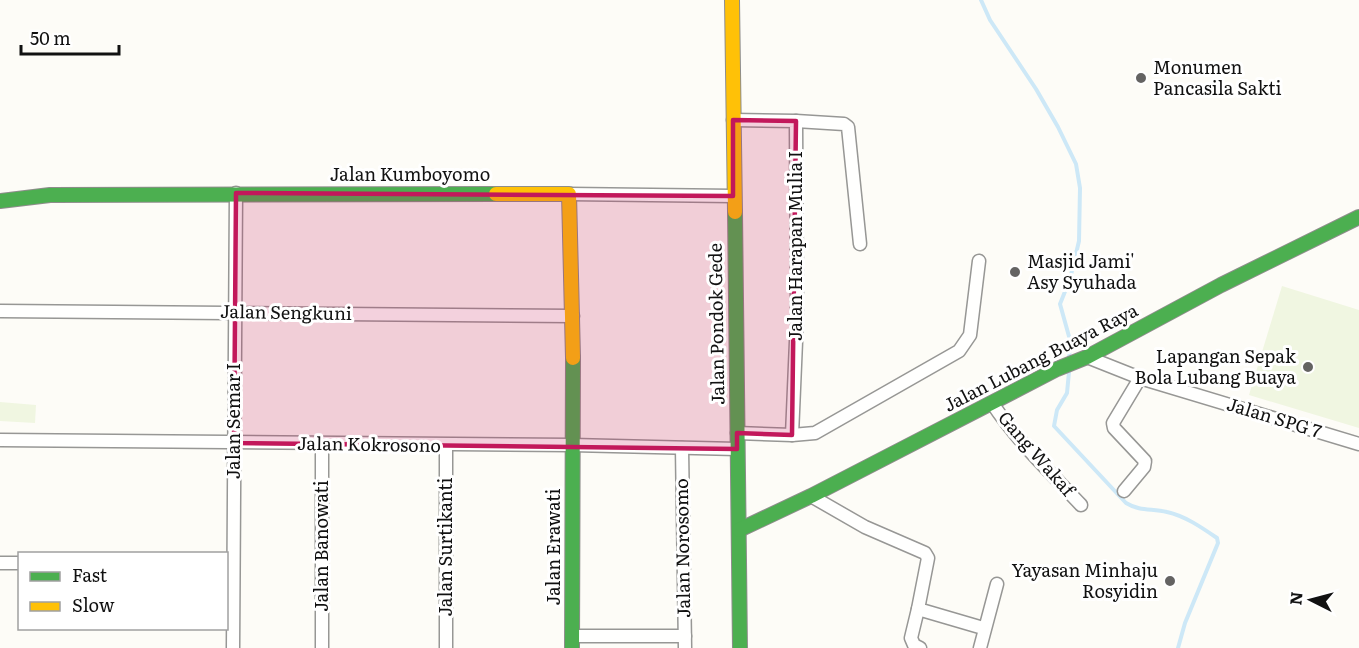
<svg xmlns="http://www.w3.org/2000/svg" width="1359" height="648" viewBox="0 0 1359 648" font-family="Literata,serif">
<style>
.pitch{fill:#f0f6e1}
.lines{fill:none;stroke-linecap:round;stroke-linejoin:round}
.stream{stroke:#cde8f7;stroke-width:4}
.street-casing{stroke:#979795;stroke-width:15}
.fast-casing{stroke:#8e8d8b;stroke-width:16}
.slow-casing{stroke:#8e8d8b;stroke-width:16}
.street{stroke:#fffffe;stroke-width:12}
.fast{stroke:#4caf50;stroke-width:14}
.slow{stroke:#ffc107;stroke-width:14}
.marked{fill:#c2185b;fill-opacity:0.2;stroke:#c2185b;stroke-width:4.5;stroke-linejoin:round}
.poi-dot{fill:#646362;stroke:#fff;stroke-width:2}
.labels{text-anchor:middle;stroke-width:6;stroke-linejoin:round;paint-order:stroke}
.poi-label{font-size:18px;fill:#111;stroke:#fff;text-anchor:start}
.street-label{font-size:18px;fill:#111;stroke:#fff}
</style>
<rect width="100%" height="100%" fill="#fdfcf7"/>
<g class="pitch">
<path d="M 1282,286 L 1359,310 L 1359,428 L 1249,395 Z"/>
<path d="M 0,402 L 36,405 L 35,423 L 0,421 Z"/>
</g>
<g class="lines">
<g class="stream">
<path d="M 981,0 L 990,20 L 1036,89 L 1058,127 L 1076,164 L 1080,188 L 1079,241 L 1070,279 L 1060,304 L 1070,340 L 1069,358"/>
<path d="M 1069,372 L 1067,393 L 1057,410 L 1054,426 L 1126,503 C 1141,512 1152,508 1167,512 C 1185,516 1201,527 1217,538 L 1218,543 L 1185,623 L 1178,648"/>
</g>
<g class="street-casing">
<g id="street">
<path d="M 733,120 L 796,121 L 797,318 L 792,435"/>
<path d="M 796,121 L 844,124 L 848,127 L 860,244"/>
<path d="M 569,194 L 733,196"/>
<path d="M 0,311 L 573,316"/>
<path d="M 1087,357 L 1140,378 L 1359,444"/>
<path d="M 992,403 C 1017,441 1050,472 1081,505"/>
<path d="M 737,433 L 792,435 L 815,433 L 959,351 L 970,335 L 979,261"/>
<path d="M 0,440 L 572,445 L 737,449"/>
<path d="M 322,444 L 322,648"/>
<path d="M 446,445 L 446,648"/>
<path d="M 682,448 L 685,648"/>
<path d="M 1124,491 L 1144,467 L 1145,461 L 1114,428 L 1113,423 L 1140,378"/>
<path d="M 811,496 L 865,527 L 925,553 L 928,558 L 918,609 L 983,628"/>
<path d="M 0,563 L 20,563"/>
<path d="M 918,609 L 911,638 L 914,645 L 920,648"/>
<path d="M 572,636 L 685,636"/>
<path d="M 233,648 L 236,193"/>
<path d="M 980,648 L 997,584"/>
</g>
</g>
<g class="fast-casing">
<g id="fast">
<path d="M 0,201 L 50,195 L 496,194"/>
<path d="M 735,212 L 740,648"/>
<path d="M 739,530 L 811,496 L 1057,369 L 1087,357 L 1221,285 L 1359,217"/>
<path d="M 572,648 L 573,358"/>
</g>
</g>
<g class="slow-casing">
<g id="slow">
<path d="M 732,0 L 735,212"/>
<path d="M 496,194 L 569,194 L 573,358"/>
</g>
</g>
<use href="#street" class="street"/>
<use href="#fast" class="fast"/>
<use href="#slow" class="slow"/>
</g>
<path class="marked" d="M 733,120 L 796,121 L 792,435 L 737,433 L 737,449 L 234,443 L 236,193 L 733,196 Z"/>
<g class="poi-dot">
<circle cx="1141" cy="78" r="6"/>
<circle cx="1015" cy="272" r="6"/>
<circle cx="1308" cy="367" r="6"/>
<circle cx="1170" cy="581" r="6"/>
</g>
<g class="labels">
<g class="poi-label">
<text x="1153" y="74">Monumen<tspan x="1153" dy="21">Pancasila Sakti</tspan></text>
<text x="1027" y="268">Masjid Jami'<tspan x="1027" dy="21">Asy Syuhada</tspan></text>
<text x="1296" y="363" text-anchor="end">Lapangan Sepak<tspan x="1296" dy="21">Bola Lubang Buaya</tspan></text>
<text x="1158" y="577" text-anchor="end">Yayasan Minhaju<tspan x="1158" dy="21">Rosyidin</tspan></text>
</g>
<g class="street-label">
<text x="410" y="181">Jalan Kumboyomo</text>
<text transform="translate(796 246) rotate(-90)" y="6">Jalan Harapan Mulia I</text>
<text transform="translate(286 313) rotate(1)" y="6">Jalan Sengkuni</text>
<text transform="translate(717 324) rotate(-91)" y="6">Jalan Pondok Gede</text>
<text transform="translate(1041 358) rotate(-27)" y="6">Jalan Lubang Buaya Raya</text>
<text transform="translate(1274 418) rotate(17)" y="6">Jalan SPG 7</text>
<text transform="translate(234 421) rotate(-90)" y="6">Jalan Semar I</text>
<text transform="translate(369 445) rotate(1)" y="6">Jalan Kokrosono</text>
<text transform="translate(1036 454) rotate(49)" y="6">Gang Wakaf</text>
<text transform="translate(322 546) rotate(-90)" y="6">Jalan Banowati</text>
<text transform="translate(446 547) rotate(-90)" y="6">Jalan Surtikanti</text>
<text transform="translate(554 547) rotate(-90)" y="6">Jalan Erawati</text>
<text transform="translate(683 548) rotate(-91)" y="6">Jalan Norosomo</text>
</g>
</g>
<rect x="18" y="552" width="210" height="78" fill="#ffffff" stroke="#a0a0a0" stroke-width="1.5"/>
<rect x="30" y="572" width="30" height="9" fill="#4caf50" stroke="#a0a0a0" stroke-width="1.5"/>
<text x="72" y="582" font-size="18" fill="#111111">Fast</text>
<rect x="30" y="602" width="30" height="9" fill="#ffc107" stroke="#a0a0a0" stroke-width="1.5"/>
<text x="72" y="612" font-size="18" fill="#111111">Slow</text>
<g transform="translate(1311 600) rotate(276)" stroke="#ffffff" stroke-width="4.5" paint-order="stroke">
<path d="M0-4.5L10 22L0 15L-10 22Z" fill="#111111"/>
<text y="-9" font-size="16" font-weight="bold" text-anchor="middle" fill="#111111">N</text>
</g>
<path d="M21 45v9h98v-9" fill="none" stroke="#111111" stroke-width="3"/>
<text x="30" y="45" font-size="18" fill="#111111" stroke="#ffffff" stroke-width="4.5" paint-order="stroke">50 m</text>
</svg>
